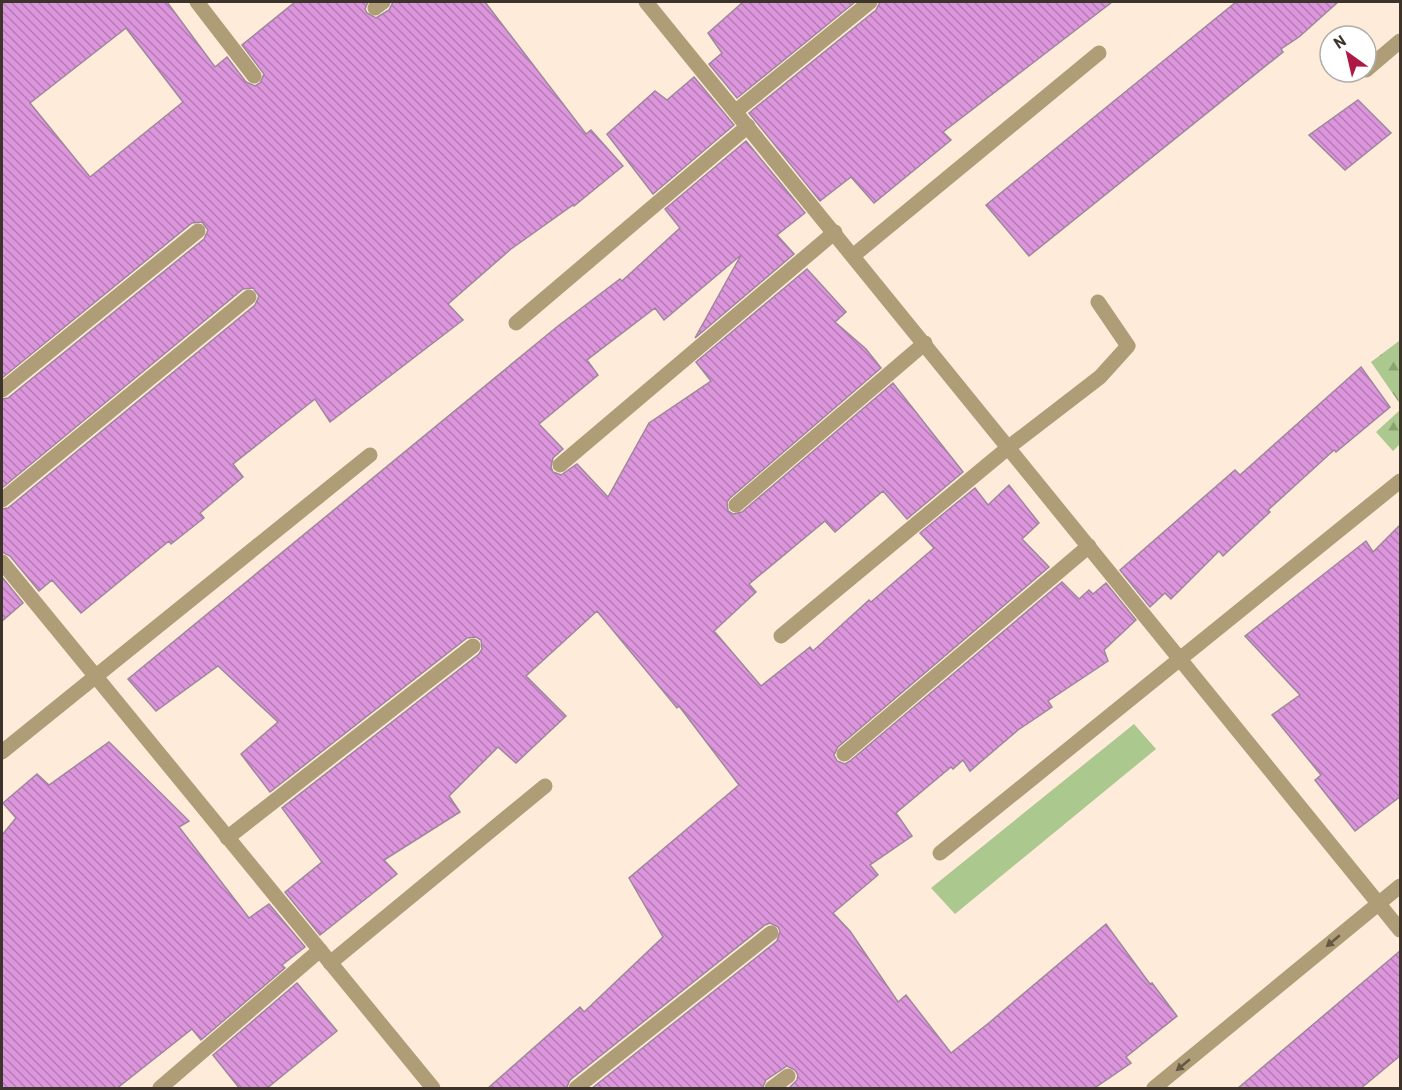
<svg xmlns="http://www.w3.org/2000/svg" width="1402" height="1090" viewBox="0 0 1402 1090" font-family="Barlow,sans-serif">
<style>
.green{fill:#abc88e}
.forest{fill:url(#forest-firs)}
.building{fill:url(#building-back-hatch);stroke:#9c879c;stroke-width:1.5;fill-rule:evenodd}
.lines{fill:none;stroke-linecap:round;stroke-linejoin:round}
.minor{stroke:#af9d77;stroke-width:15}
.oneway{fill:#645845}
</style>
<defs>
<pattern id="forest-firs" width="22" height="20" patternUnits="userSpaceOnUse" patternTransform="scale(1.5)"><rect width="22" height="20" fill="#abc88e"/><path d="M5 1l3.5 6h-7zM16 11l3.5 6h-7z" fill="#8ca374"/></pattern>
<pattern id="building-back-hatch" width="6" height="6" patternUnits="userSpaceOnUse" patternTransform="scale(1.5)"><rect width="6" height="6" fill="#dd96dd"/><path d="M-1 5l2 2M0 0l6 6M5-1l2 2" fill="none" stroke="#b47bb3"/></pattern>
</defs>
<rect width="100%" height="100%" fill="#ffebd9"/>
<path class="green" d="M 1134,724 L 1156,749 L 955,914 L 931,888 Z"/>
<g class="forest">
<path d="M 1399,341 L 1400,343 L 1400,404 L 1371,362 Z"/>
<path d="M 1400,410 L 1400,444 L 1393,451 L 1376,432 Z"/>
</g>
<g class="building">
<path d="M 2,2 L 167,2 L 215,67 L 227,57 L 246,82 L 255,86 L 260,83 L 264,74 L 242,45 L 295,2 L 368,2 L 365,9 L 367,13 L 376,18 L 389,10 L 393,2 L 485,2 L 586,134 L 591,130 L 623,166 L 574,206 L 573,205 L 511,249 L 448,304 L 463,320 L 330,422 L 315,399 L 233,464 L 243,477 L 200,513 L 204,518 L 171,544 L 169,541 L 81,613 L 52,580 L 39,591 L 10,556 L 2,552 L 2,509 L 8,508 L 255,305 L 259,296 L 253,288 L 243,289 L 2,488 L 2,399 L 8,398 L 204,239 L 208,230 L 202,222 L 192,223 L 2,378 ZM 126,28 L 183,102 L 90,177 L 30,103 Z"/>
<path d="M 743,2 L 855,2 L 737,98 L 709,64 L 722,53 L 708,33 Z"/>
<path d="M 880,2 L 1112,2 L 943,132 L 951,140 L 874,203 L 851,177 L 820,201 L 749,113 L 876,10 Z"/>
<path d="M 1236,2 L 1338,2 L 1299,37 L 1281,49 L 1283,52 L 1029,256 L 986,205 Z"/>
<path d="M 694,77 L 734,125 L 653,194 L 607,134 L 655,91 L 667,100 Z"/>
<path d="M 1358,100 L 1391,133 L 1345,170 L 1309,135 Z"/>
<path d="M 746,141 L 805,213 L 777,235 L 794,254 L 695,338 L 741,255 L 664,320 L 655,308 L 587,360 L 598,375 L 539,424 L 563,449 L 553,458 L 551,467 L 553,472 L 561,475 L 577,464 L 608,497 L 649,423 L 711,381 L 696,362 L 807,269 L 846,312 L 835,322 L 866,349 L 881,368 L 730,498 L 727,502 L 728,511 L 733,514 L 742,512 L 893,383 L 963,472 L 907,519 L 883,491 L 835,532 L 825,521 L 749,584 L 756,592 L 714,631 L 761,686 L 810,647 L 813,651 L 869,600 L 871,602 L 934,548 L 920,533 L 975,488 L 988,505 L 1009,485 L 1039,523 L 1022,539 L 1049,567 L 838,747 L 834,755 L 837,761 L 845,764 L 850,761 L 1062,582 L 1079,599 L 1089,590 L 1093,594 L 1106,583 L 1136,620 L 1104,650 L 1108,661 L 1048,701 L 1052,707 L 1018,730 L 970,771 L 963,760 L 953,769 L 951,767 L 896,813 L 912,836 L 870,865 L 878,875 L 833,913 L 850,931 L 898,1002 L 906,995 L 951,1053 L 990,1022 L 1106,924 L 1150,984 L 1152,983 L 1177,1016 L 1126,1057 L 1131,1063 L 1093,1089 L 788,1089 L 797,1080 L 798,1075 L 795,1070 L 787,1066 L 766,1080 L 762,1089 L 591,1089 L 777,941 L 780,931 L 778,927 L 770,923 L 765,925 L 570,1080 L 566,1089 L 487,1089 L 580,1007 L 584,1012 L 663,937 L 629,878 L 739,785 L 679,706 L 677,708 L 597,611 L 526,676 L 566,716 L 516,763 L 498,747 L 449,796 L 460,812 L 384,860 L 397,874 L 320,935 L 285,892 L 322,862 L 282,808 L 479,654 L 482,649 L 481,640 L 476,637 L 467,638 L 270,792 L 241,754 L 278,722 L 218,666 L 156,711 L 128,679 L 558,326 L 620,279 L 622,281 L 680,228 L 665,209 Z"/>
<path d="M 1361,367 L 1390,407 L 1336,452 L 1334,450 L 1268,510 L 1270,512 L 1223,556 L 1219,551 L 1171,599 L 1165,593 L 1150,607 L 1120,570 L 1235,470 L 1240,475 Z"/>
<path d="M 1401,524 L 1401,796 L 1355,831 L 1315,780 L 1321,775 L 1272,715 L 1300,695 L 1245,636 L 1366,541 L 1373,552 Z"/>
<path d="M 2,577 L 23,603 L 2,621 Z"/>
<path d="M 109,742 L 189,821 L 179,827 L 249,918 L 269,904 L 305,947 L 282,965 L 285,968 L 201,1040 L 192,1029 L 116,1089 L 2,1089 L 2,835 L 16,818 L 3,803 L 37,774 L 49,785 Z"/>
<path d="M 1401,950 L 1401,1055 L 1360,1089 L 1237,1089 Z"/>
<path d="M 297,983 L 337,1031 L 266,1089 L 240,1089 L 213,1055 Z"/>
</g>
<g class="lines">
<g class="minor">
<path d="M 197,2 L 254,76"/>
<path d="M 646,2 L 1400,930"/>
<path d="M 375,8 L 383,2"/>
<path d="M 1366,70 L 1400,41"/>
<path d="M 736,111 L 870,2"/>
<path d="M 854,255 L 1099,53"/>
<path d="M 516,323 L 748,126"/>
<path d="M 2,390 L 198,231"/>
<path d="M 560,465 L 835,232"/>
<path d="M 2,500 L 249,297"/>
<path d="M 736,505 L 925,343"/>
<path d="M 2,562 L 433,1088"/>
<path d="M 781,636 L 1009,447 L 1100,377 L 1128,346 L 1098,302"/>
<path d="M 2,752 L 370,455"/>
<path d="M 844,754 L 1089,546"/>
<path d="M 227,838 L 473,646"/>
<path d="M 940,853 L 1400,481"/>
<path d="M 330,963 L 545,786"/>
<path d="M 160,1088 L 320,950"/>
<path d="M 576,1088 L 771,933"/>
<path d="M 772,1088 L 788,1076"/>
<path d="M 1154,1088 L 1400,886"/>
</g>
</g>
<defs><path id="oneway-solid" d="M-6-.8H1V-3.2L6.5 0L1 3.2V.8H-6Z" transform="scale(1.5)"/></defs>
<g class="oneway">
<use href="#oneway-solid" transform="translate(1333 941) rotate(140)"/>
<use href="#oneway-solid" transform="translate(1183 1065) rotate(140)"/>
</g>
<rect width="1402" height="1090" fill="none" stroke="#3c332a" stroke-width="6"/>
<g transform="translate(1348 54) rotate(326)"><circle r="28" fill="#ffffff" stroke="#b1adaa" stroke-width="1.5"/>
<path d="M0-4.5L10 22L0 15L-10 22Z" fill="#ad1944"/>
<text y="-9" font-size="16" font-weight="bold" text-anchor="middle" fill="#3c332a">N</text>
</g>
</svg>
